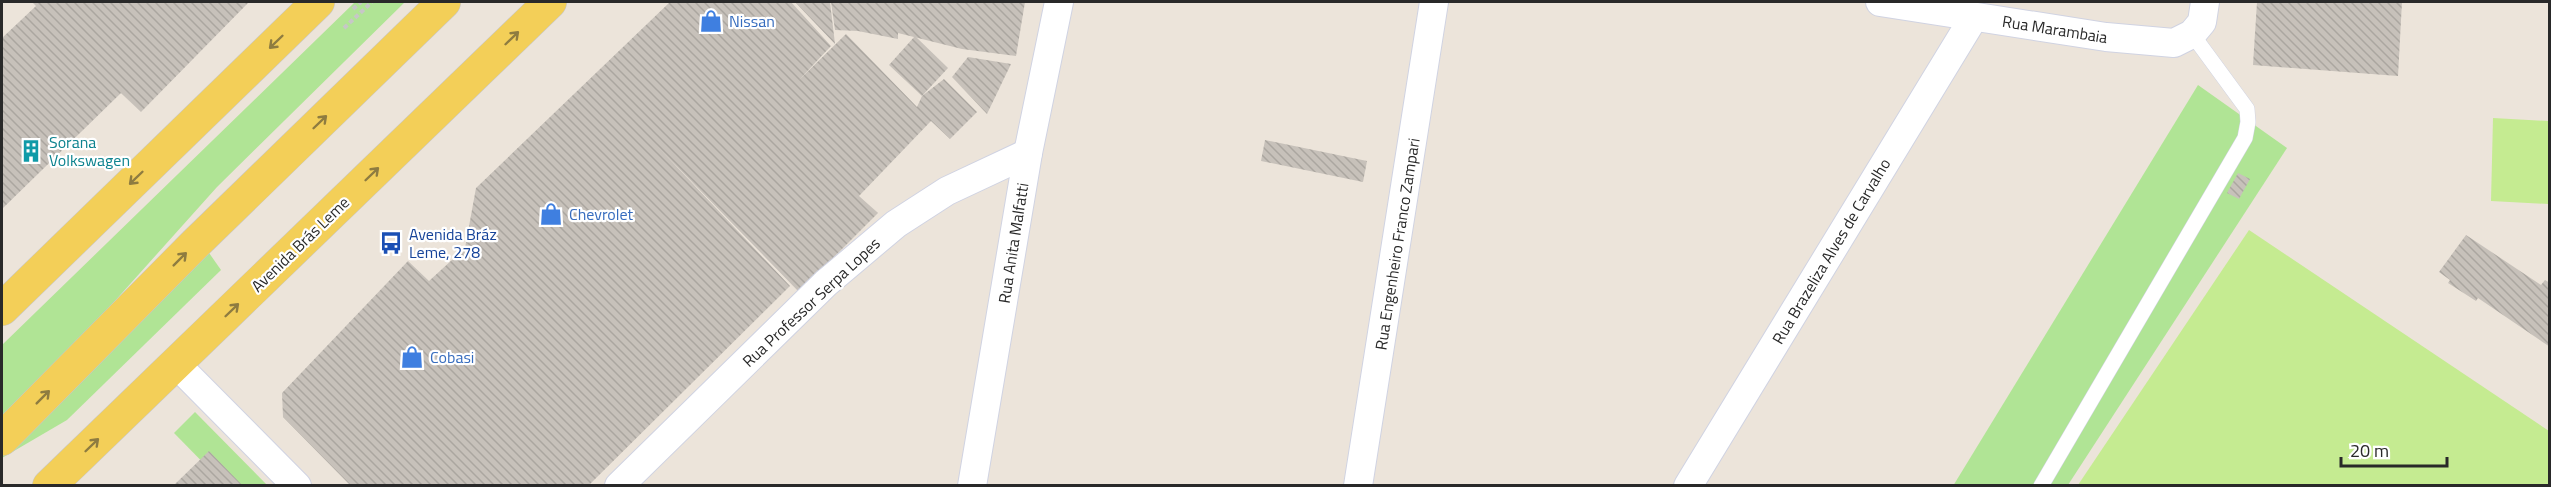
<svg xmlns="http://www.w3.org/2000/svg" width="2551" height="487" viewBox="0 0 2551 487" font-family="'Titillium Web',sans-serif">
<style>
.grass{fill:#b0e495}
.pitch{fill:#c5eb91}
.building{fill:url(#building-back-hatch)}
.lines{fill:none;stroke-linecap:round;stroke-linejoin:round}
.lane-casing{stroke:#d0d3e2;stroke-width:16}
.street-casing{stroke:#d0d3e2;stroke-width:30}
.primary-casing{stroke:#c7c7c7;stroke-width:34}
.path{stroke:#c7c7c7;stroke-width:4;stroke-dasharray:4.5 3;stroke-linecap:butt}
.lane{stroke:#fff;stroke-width:15}
.street{stroke:#fff;stroke-width:28}
.primary{stroke:#f3cf58;stroke-width:33}
.oneway{stroke:#8e7c40}
.labels{text-anchor:middle;stroke-width:4.5;stroke-linejoin:round;paint-order:stroke}
.shop-label{font-size:16px;fill:#366cbe;stroke:#fff;text-anchor:start}
.street-label{font-size:16px;fill:#292929;stroke:#fff}
.culture-label{font-size:16px;fill:#0d838f;stroke:#fff;text-anchor:start}
.transit-label{font-size:16px;fill:#164399;stroke:#fff;text-anchor:start}
</style>
<defs>
<pattern id="building-back-hatch" width="6" height="6" patternUnits="userSpaceOnUse" patternTransform="scale(1.5)"><rect width="6" height="6" fill="#c7c1ba"/><path d="M-1 5l2 2M0 0l6 6M5-1l2 2" fill="none" stroke="#aba6a0"/></pattern>
</defs>
<rect width="100%" height="100%" fill="#ece4da"/>
<g class="grass">
<path d="M 355,2 L 405,2 L 217,187 L 2,427 L 2,345 Z"/>
<path d="M 2198,85 L 2287,148 L 2068,485 L 1953,486 Z"/>
<path d="M 207,250 L 221,270 L 67,420 L 2,458 L 2,434 Z"/>
<path d="M 195,412 L 267,485 L 225,485 L 174,433 Z"/>
</g>
<g class="pitch">
<path d="M 2493,118 L 2549,121 L 2549,204 L 2491,201 Z"/>
<path d="M 2249,230 L 2549,431 L 2549,485 L 2078,485 Z"/>
</g>
<g class="building">
<path d="M 32,2 L 247,2 L 248,3 L 141,112 L 121,93 L 2,209 L 2,38 L 36,6 Z"/>
<path d="M 670,2 L 791,2 L 831,46 L 799,80 L 846,34 L 917,107 L 922,96 L 944,79 L 977,112 L 950,139 L 931,121 L 859,196 L 878,213 L 799,292 L 657,146 L 790,286 L 588,486 L 351,486 L 283,417 L 282,393 L 408,261 L 429,281 L 465,248 L 476,188 Z"/>
<path d="M 795,2 L 830,2 L 835,44 Z"/>
<path d="M 831,2 L 1025,2 L 1016,56 L 962,49 L 898,33 L 898,39 L 858,31 L 835,30 Z"/>
<path d="M 2257,2 L 2402,2 L 2398,76 L 2253,65 Z"/>
<path d="M 915,36 L 948,68 L 922,96 L 889,65 Z"/>
<path d="M 968,57 L 1011,64 L 987,114 L 952,77 Z"/>
<path d="M 1265,140 L 1367,161 L 1363,182 L 1261,161 Z"/>
<path d="M 2238,173 L 2250,179 L 2239,199 L 2227,193 Z"/>
<path d="M 2466,235 L 2541,285 L 2545,280 L 2550,283 L 2550,347 L 2478,298 L 2476,301 L 2448,283 L 2450,280 L 2439,272 Z"/>
<path d="M 209,451 L 243,486 L 173,486 Z"/>
</g>
<g class="lines">
<g class="lane-casing">
<path id="lane" d="M 2041,486 L 2245,138 L 2248,122 L 2247,109 L 2192,34"/>
</g>
<g class="street-casing">
<g id="street">
<path d="M 1880,2 L 2106,37 L 2174,43 L 2192,34 L 2202,22 L 2205,2"/>
<path d="M 176,364 L 297,486"/>
<path d="M 619,486 L 826,283 L 896,224 L 947,191 L 1028,153"/>
<path d="M 972,486 L 1028,153 L 1059,2"/>
<path d="M 1358,486 L 1434,2"/>
<path d="M 1688,486 L 1974,17"/>
</g>
</g>
<g class="primary-casing">
<g id="primary">
<path d="M 2,309 L 318,2"/>
<path d="M 2,439 L 195,244 L 444,2"/>
<path d="M 49,486 L 550,2"/>
</g>
</g>
<g class="path">
<path d="M 353,9 L 361,2"/>
<path d="M 344,28 L 372,2"/>
</g>
<use href="#lane" class="lane"/>
<use href="#street" class="street"/>
<use href="#primary" class="primary"/>
</g>
<defs><path id="oneway-shaft" d="M-6 0H5M1.5-3L5.5 0L1.5 3" fill="none" stroke-width="1.6" stroke-linecap="round" stroke-linejoin="round" transform="scale(1.5)"/></defs>
<g class="oneway">
<use href="#oneway-shaft" transform="translate(512 38) rotate(-44)"/>
<use href="#oneway-shaft" transform="translate(276 42) rotate(136)"/>
<use href="#oneway-shaft" transform="translate(320 122) rotate(-44)"/>
<use href="#oneway-shaft" transform="translate(372 174) rotate(-44)"/>
<use href="#oneway-shaft" transform="translate(136 178) rotate(136)"/>
<use href="#oneway-shaft" transform="translate(180 259) rotate(-45)"/>
<use href="#oneway-shaft" transform="translate(232 310) rotate(-44)"/>
<use href="#oneway-shaft" transform="translate(43 397) rotate(-45)"/>
<use href="#oneway-shaft" transform="translate(92 445) rotate(-44)"/>
</g>
<defs>
<g id="shop-bare" transform="scale(1.8)"><path d="M-5-2.5h2.3a2.7 3.5 0 0 1 5.4 0H5L5.5 6h-11ZM-1.5-2.5h3a1.5 2.3 0 0 0-3 0Z" fill="#3f7fe0" stroke="#fff" stroke-width="2.5" paint-order="stroke"/></g>
<g id="building-bare" transform="scale(1.8)"><path d="M-4-6H4V6H1V3H-1V6H-4ZM-2.5-4.3h1.7v1.8h-1.7ZM.8-4.3h1.7v1.8H.8ZM-2.5-1h1.7V.8h-1.7ZM.8-1h1.7V.8H.8Z" fill="#0f9aa8" stroke="#fff" stroke-width="2.5" paint-order="stroke"/></g>
<g id="bus-bare" transform="scale(1.8)"><path d="M-5-6H5V4H4V6H2V4H-2V6H-4V4H-5ZM-3.5-4V0h7V-4ZM-3.5 1.2v1.5H-2V1.2ZM2 1.2v1.5H3.5V1.2Z" fill="#1a4fb4" stroke="#fff" stroke-width="2.5" paint-order="stroke"/></g>
</defs>
<g fill-rule="evenodd">
<use href="#shop-bare" x="711" y="21"/>
<use href="#building-bare" x="31" y="151"/>
<use href="#shop-bare" x="551" y="214"/>
<use href="#bus-bare" x="391" y="243"/>
<use href="#shop-bare" x="412" y="357"/>
</g>
<g class="labels">
<g class="shop-label">
<text x="729" y="27">Nissan</text>
<text x="569" y="220">Chevrolet</text>
<text x="430" y="363">Cobasi</text>
</g>
<g class="street-label">
<text transform="translate(2055 29) rotate(9)" y="6">Rua Marambaia</text>
<text transform="translate(1013 243) rotate(-81)" y="6">Rua Anita Malfatti</text>
<text transform="translate(300 244) rotate(-44)" y="6">Avenida Brás Leme</text>
<text transform="translate(1397 244) rotate(-81)" y="6">Rua Engenheiro Franco Zampari</text>
<text transform="translate(1831 251) rotate(-59)" y="6">Rua Brazeliza Alves de Carvalho</text>
<text transform="translate(811 302) rotate(-43)" y="6">Rua Professor Serpa Lopes</text>
</g>
<g class="culture-label">
<text x="49" y="148">Sorana<tspan x="49" dy="18">Volkswagen</tspan></text>
</g>
<g class="transit-label">
<text x="409" y="240">Avenida Bráz<tspan x="409" dy="18">Leme, 278</tspan></text>
</g>
</g>
<rect width="2551" height="487" fill="none" stroke="#292929" stroke-width="6"/>
<path d="M2341 457v9h106v-9" fill="none" stroke="#292929" stroke-width="3"/>
<text x="2350" y="457" font-size="18" fill="#292929" stroke="#ffffff" stroke-width="4.5" paint-order="stroke">20 m</text>
</svg>
